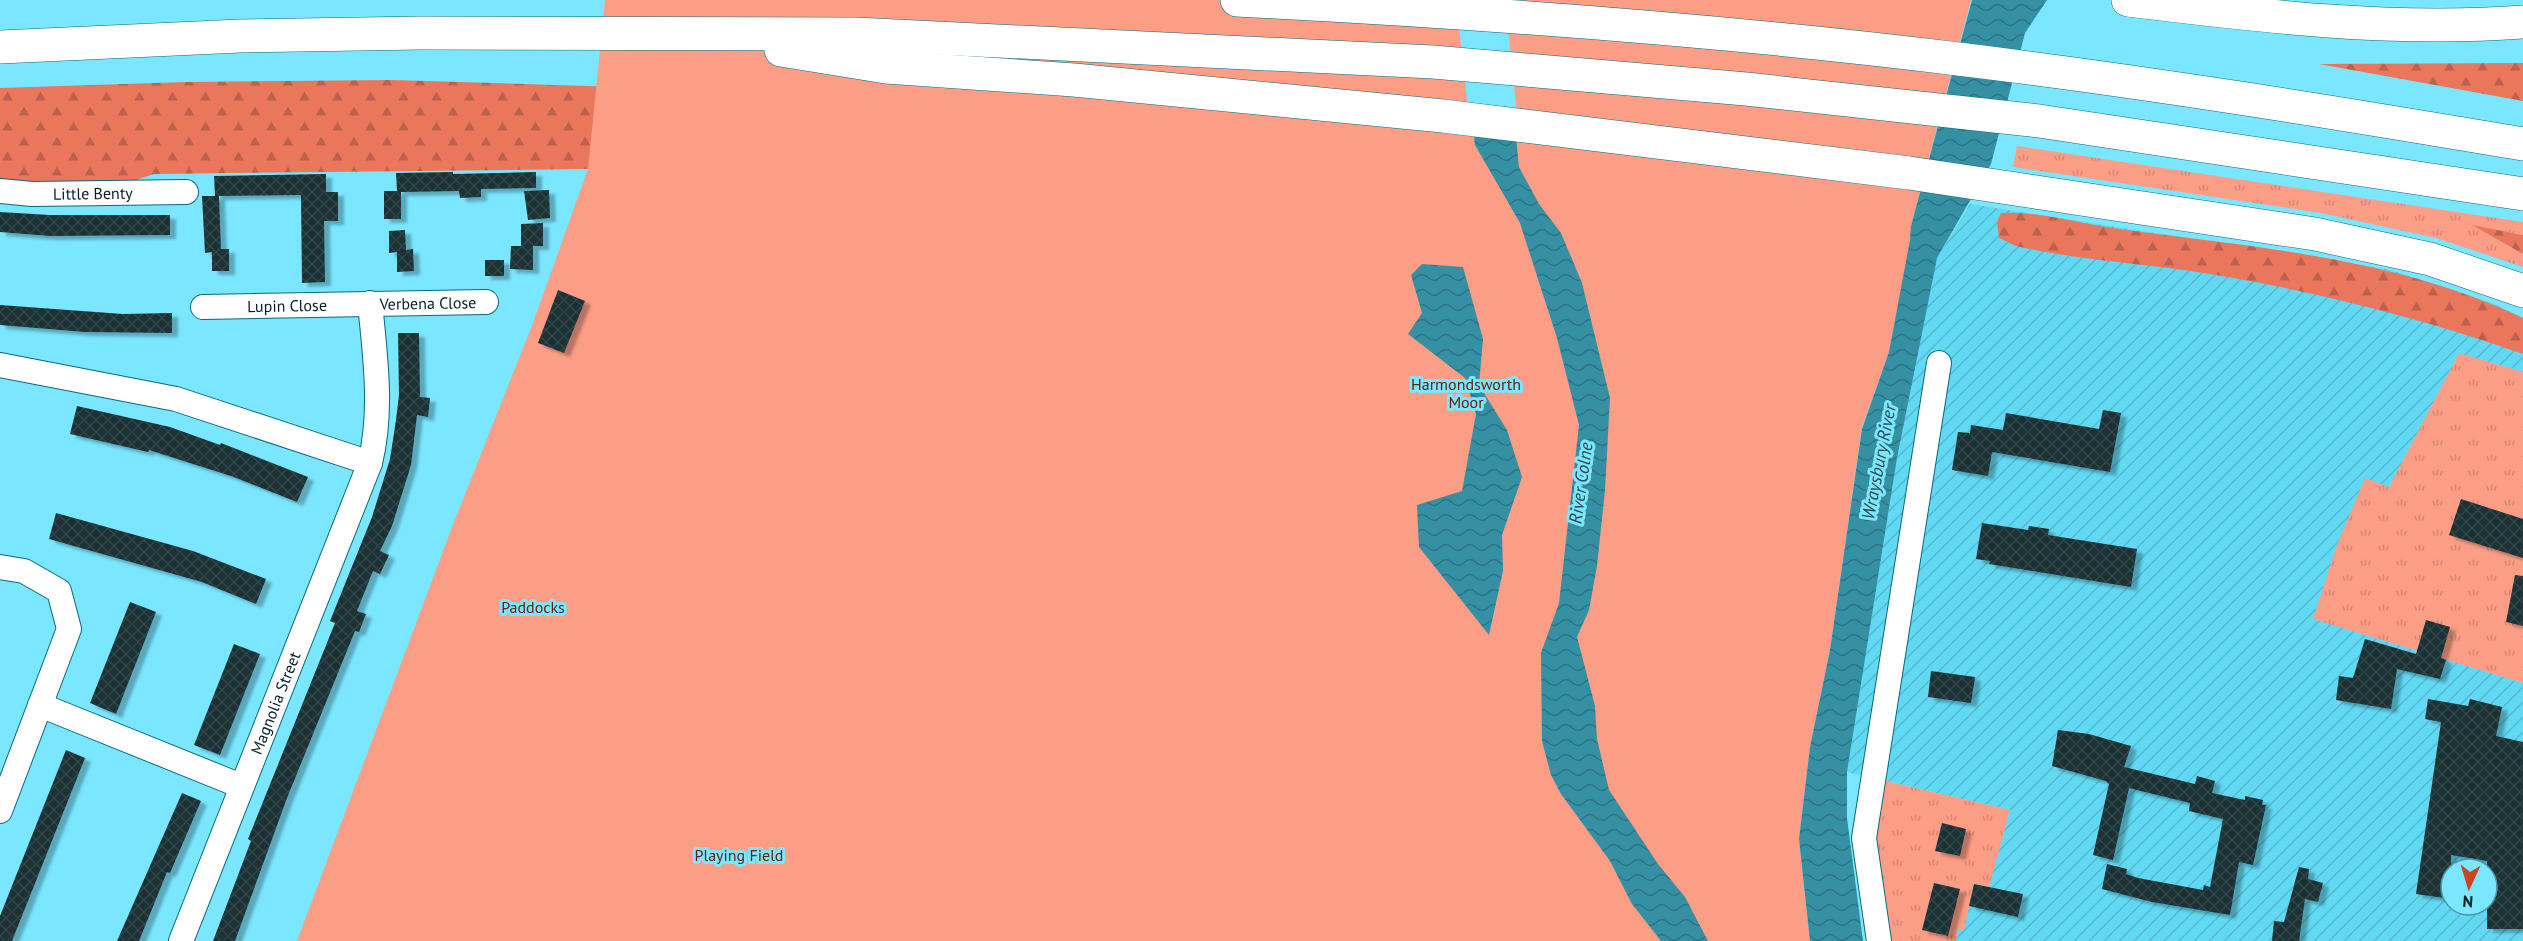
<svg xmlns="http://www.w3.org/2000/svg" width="2523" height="941" viewBox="0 0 2523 941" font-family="'PT Sans',sans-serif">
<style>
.industrial{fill:url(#industrial-furrows);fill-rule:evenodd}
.grass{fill:url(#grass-tufts)}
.forest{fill:url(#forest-firs)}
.green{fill:#fc9d86}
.water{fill:url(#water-waves)}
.pier{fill:#7ae6ff}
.building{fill:url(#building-cross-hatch);filter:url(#shadow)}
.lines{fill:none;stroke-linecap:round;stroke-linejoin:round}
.street-casing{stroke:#066b7c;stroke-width:26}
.highway-casing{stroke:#066b7c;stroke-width:34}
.street{stroke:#fff;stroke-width:24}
.highway{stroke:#fff;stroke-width:33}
.labels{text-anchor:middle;stroke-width:6;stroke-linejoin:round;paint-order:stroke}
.street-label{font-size:16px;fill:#001e25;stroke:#7ae6ff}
.park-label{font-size:16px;fill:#68200e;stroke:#7ae6ff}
.water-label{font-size:18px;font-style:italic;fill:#2b474e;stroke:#7ae6ff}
</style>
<defs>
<pattern id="industrial-furrows" width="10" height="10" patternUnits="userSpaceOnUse" patternTransform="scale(1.5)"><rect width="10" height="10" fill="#62d9f3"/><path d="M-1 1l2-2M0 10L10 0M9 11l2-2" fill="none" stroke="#53bad0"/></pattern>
<pattern id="grass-tufts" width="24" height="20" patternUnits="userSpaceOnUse" patternTransform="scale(1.5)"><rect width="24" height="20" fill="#fc9d86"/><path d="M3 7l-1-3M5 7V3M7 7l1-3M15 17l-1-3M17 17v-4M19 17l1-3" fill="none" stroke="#d68774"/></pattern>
<pattern id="forest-firs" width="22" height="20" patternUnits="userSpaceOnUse" patternTransform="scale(1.5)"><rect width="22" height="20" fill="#ea775c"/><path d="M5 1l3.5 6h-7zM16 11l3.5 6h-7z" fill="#bb614c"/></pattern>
<pattern id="water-waves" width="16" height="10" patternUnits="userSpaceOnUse" patternTransform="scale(1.5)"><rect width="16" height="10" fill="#3590a3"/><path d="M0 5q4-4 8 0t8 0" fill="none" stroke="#2a7585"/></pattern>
<pattern id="building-cross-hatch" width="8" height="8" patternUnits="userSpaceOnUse" patternTransform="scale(1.5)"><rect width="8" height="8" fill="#1a3036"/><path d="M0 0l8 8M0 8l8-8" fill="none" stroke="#31454a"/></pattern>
<filter id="shadow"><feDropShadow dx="6" dy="4" stdDeviation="1.5" flood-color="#0004"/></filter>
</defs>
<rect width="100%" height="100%" fill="#7ae6ff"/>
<path class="industrial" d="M 1970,204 L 2391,270 L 2497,305 L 2523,318 L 2523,372 L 2459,353 L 2389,488 L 2366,479 L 2314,619 L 2523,683 L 2523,941 L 1956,941 L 1958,929 L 1964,930 L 1974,884 L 1989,886 L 2010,810 L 1847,772 L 1897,458 L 1929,291 L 1937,258 ZM 2451,869 L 2487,869 L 2487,905 L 2451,905 Z"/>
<g class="grass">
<path d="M 2017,146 L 2523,222 L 2523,235 L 2474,226 L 2523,254 L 2523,267 L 2436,238 L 2321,213 L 2013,167 Z"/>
<path d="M 2459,353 L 2523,372 L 2523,683 L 2313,619 L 2337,545 L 2365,478 L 2389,487 Z"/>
<path d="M 1881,780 L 2010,810 L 1989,887 L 1974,884 L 1964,930 L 1958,929 L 1956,941 L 1890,941 L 1874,839 Z"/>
</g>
<g class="forest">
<path d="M 2523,63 L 2523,101 L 2319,64 Z"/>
<path d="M 393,80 L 619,87 L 588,169 L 154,174 L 139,179 L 126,189 L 0,184 L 0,88 L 186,82 Z"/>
<path d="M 2001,213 C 2040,211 2081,224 2119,229 C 2255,247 2397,258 2523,318 L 2523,354 C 2427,320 2329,295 2228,277 C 2158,264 2086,262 2016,246 L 1999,238 L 1997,222 Z"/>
<path d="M 2472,225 L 2523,235 L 2523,254 Z"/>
</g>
<path class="green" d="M 605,0 L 1971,0 L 1911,226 L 1911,240 L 1889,352 L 1862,427 L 1830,650 L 1810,747 L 1799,839 L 1810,941 L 297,941 L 454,522 L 533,323 L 588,169 Z"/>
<g class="water">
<path d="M 1459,0 L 1502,0 L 1519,167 L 1539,204 L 1561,233 L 1582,283 L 1610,398 L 1605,490 L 1597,566 L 1589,610 L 1577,637 L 1595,706 L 1597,739 L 1609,790 L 1658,864 L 1685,897 L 1708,941 L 1661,941 L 1632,904 L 1610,861 L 1561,794 L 1551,775 L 1542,741 L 1541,653 L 1559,603 L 1579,425 L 1557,338 L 1520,223 L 1475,145 Z"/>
<path d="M 1972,0 L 2047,0 L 2025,33 L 1991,164 L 1937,258 L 1897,458 L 1847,772 L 1847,818 L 1863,941 L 1810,941 L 1799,839 L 1810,747 L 1830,650 L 1862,429 L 1889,352 L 1910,240 L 1911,226 Z"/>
<path d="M 1422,264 L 1463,267 L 1483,339 L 1479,385 L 1507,430 L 1522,477 L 1502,535 L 1503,571 L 1489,635 L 1419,547 L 1417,505 L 1462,491 L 1476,414 L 1465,378 L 1408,334 L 1422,313 L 1411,275 Z"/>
</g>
<path class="pier" d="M 1456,0 L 1505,0 L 1520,142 L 1471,136 Z"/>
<g class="building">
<path d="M 453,172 L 453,174 L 536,172 L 536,188 L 481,189 L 481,197 L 460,198 L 459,191 L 401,192 L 401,219 L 384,219 L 384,191 L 397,191 L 396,173 Z"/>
<path d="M 326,174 L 326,192 L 338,192 L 338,221 L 324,221 L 325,282 L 302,283 L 301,195 L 219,196 L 221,249 L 229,249 L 229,271 L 212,271 L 212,252 L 205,253 L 202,196 L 215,196 L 214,176 Z"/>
<path d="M 549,190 L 550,218 L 528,220 L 524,191 Z"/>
<path d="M 0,212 L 50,215 L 170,215 L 170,235 L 51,236 L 0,232 Z"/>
<path d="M 543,223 L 543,246 L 521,246 L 521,224 Z"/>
<path d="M 405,230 L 406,250 L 413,249 L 414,271 L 397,272 L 397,252 L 389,253 L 389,231 Z"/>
<path d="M 511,246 L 533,246 L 533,270 L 510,269 Z"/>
<rect x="485" y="260" width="19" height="16"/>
<path d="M 558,290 L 585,301 L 564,353 L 538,343 Z"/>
<path d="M 0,305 L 123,314 L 172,313 L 172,333 L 85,332 L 0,325 Z"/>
<path d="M 398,333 L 419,333 L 420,397 L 430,398 L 428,417 L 417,415 L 411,465 L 392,526 L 380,551 L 389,555 L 380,574 L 373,571 L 357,611 L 366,614 L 359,632 L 355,631 L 287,798 L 235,941 L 213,941 L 251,841 L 248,839 L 335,623 L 330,621 L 372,517 L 390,459 L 396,420 L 399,395 Z"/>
<path d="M 77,406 L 170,427 L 220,445 L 221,443 L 308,477 L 297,502 L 231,476 L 149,450 L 148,452 L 70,434 Z"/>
<path d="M 2103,410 L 2121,413 L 2110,472 L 1992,452 L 1988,476 L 1952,470 L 1958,432 L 1970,433 L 1971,425 L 2003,430 L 2006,413 L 2099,429 Z"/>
<path d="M 2461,499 L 2523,519 L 2523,558 L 2449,535 Z"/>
<path d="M 56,513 L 193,551 L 266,579 L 256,604 L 202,582 L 49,539 Z"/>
<path d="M 1982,523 L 2028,530 L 2029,526 L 2049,529 L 2048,535 L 2137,549 L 2131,587 L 1989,564 L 1990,561 L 1976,559 Z"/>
<path d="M 2515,575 L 2523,576 L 2523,626 L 2506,622 Z"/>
<path d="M 130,602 L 156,612 L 116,714 L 90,703 Z"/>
<path d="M 2426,620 L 2450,627 L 2441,658 L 2446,660 L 2440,679 L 2397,669 L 2391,709 L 2336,700 L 2339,676 L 2353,678 L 2365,639 L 2416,654 Z"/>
<path d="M 234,644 L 260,654 L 220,755 L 194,745 Z"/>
<path d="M 1931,671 L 1975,677 L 1971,703 L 1928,697 Z"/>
<path d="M 2428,699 L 2468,706 L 2470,699 L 2502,707 L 2496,736 L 2523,742 L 2523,929 L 2487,929 L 2487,861 L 2451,855 L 2451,899 L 2416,894 L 2441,722 L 2425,719 Z"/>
<path d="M 2058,730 L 2089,734 L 2131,746 L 2124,767 L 2195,784 L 2197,776 L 2215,781 L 2212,793 L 2245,800 L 2245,796 L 2263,800 L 2262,805 L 2266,805 L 2253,865 L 2239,862 L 2230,915 L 2152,902 L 2102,889 L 2107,864 L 2127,869 L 2126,874 L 2138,878 L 2203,890 L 2204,885 L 2210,887 L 2223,819 L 2189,811 L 2190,803 L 2129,788 L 2113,860 L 2093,855 L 2109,784 L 2106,781 L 2052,766 Z"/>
<path d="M 66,750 L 85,758 L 12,941 L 0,941 L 0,916 Z"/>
<path d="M 182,793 L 201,801 L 170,873 L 167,872 L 139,941 L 117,941 Z"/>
<path d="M 1942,823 L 1966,829 L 1960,856 L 1935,851 Z"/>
<path d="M 2299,867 L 2309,869 L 2308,879 L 2323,883 L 2318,902 L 2305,899 L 2299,941 L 2272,941 L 2274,921 L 2284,922 Z"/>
<path d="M 1934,883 L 1960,889 L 1948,936 L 1922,930 Z"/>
<path d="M 1974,884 L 2023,894 L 2018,917 L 1969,906 Z"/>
</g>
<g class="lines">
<g class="street-casing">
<g id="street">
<path id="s1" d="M 0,191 L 32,194 L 186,192"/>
<path id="s2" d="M 203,307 L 486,302"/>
<path d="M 0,365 L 176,399 L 370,463"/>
<path d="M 0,567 L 24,571 L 59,591 L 69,629 L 0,811"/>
<path d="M 40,705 L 241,786"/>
<path id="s3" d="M 181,941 L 370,463 C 383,410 375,356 370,303"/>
<path d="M 1879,941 L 1864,838 L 1939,363"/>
</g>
</g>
<g class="highway-casing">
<g id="highway">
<path d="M 1237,0 C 1475,12 1713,29 1950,58 C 2142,81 2333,112 2523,144"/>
<path d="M 2128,0 C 2259,16 2391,32 2523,22"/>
<path d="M 0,47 L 240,36 L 421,33 L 855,34 L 1433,62 L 1746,89 L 2039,121 L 2523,194"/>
<path d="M 781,50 L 886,67 L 1074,80 L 1443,116 L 1909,173 L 2315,234 L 2430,259 L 2523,291"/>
</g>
</g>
<use href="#street" class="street"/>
<use href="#highway" class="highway"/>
</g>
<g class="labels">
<g class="street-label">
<text dy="6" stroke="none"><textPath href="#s1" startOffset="93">Little Benty</textPath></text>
<text dy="6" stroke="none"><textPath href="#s2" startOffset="225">Verbena Close</textPath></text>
<text dy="6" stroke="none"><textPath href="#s2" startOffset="84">Lupin Close</textPath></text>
<text dy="6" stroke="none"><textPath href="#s3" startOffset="256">Magnolia Street</textPath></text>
</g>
<g class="park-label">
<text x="1466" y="390">Harmondsworth<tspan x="1466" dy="18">Moor</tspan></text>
<text x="533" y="613">Paddocks</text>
<text x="739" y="861">Playing Field</text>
</g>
<g class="water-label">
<text transform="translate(1879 462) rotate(-79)" y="6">Wraysbury River</text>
<text transform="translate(1581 483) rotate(-82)" y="6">River Colne</text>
</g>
</g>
<g transform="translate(2469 887) rotate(184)"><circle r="28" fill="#7ae6ff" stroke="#4996a8" stroke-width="1.5"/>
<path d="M0-4.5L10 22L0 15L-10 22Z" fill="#cc4321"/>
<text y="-9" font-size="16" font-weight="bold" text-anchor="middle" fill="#001e25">N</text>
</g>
</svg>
